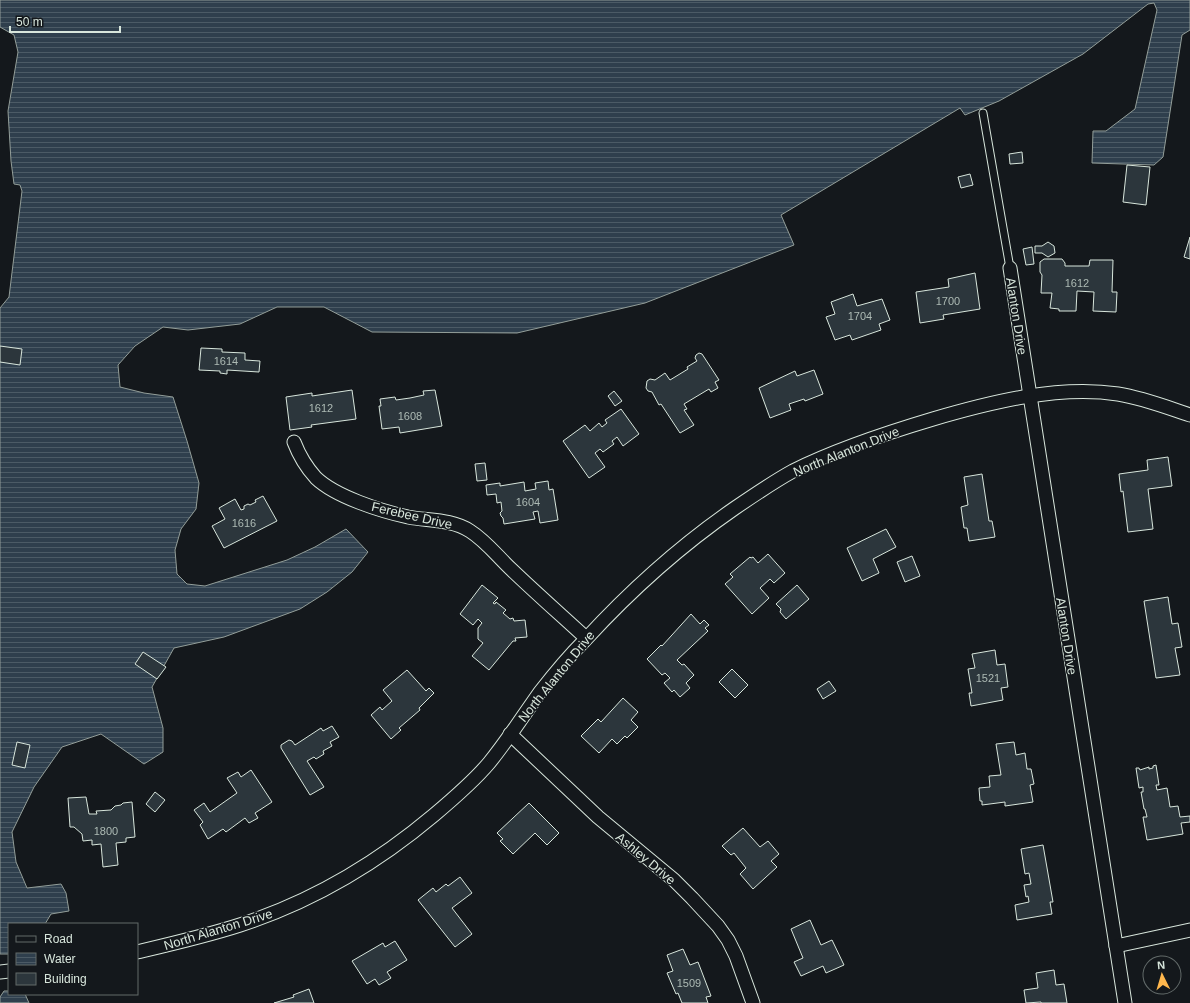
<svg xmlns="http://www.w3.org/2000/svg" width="1190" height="1003" viewBox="0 0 1190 1003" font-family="Helvetica,sans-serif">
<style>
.water{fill:url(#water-rules);stroke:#939e99}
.building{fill:#2c363c;stroke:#d8e6dc}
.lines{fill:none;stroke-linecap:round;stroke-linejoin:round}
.lane-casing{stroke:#d8e6dc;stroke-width:9}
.street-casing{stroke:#d8e6dc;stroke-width:15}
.lane{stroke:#14181c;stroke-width:7}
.street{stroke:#14181c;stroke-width:13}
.labels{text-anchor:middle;stroke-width:3;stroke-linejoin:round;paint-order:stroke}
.number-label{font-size:11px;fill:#adbab4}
.street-label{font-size:13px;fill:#d8e6dc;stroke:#14181c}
</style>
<defs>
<pattern id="water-rules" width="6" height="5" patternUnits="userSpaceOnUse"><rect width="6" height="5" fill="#2f3f4d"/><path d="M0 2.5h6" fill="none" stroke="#4c5b66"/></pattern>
</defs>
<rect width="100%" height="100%" fill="#14181c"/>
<g class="water">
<path d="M 0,0 L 1190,0 L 1190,30 L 1182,35 L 1163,157 L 1154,165 L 1092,163 L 1093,131 L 1106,131 L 1135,109 L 1157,10 L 1154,3 L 1148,4 L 1083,54 L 999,101 L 965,115 L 960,108 L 781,215 L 794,245 L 645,303 L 517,333 L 372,332 L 324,307 L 277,307 L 240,324 L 188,330 L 163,327 L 135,346 L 118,365 L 120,387 L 144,393 L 173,397 L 187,441 L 199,483 L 196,509 L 181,529 L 175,550 L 177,574 L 187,584 L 205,586 L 287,560 L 315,547 L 346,529 L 368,552 L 352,572 L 327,592 L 300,609 L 224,637 L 174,648 L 152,687 L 163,728 L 163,752 L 144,764 L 101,734 L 62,747 L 34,787 L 12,832 L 16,862 L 27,888 L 61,884 L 66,893 L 69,911 L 51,914 L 45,924 L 9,924 L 9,954 L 0,954 L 0,308 L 9,297 L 22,191 L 20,185 L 14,184 L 11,161 L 8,111 L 18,52 L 14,35 L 0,27 Z"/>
<path d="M 4,991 L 9,991 L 9,994 L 25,994 L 29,1003 L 0,1003 L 0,997 Z"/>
</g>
<g class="building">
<path d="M 1022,152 L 1023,163 L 1010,164 L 1009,154 Z"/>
<path d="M 1127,165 L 1150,167 L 1146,205 L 1123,202 Z"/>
<path d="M 970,174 L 973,185 L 961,188 L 958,177 Z"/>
<path d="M 1190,237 L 1190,259 L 1184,257 Z"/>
<path d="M 1048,242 L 1054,246 L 1055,253 L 1048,257 L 1042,253 L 1035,253 L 1035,246 L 1042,246 Z"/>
<path d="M 1032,247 L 1034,264 L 1026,265 L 1023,249 Z"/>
<path d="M 1044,259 L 1062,259 L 1065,263 L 1065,266 L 1089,266 L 1090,260 L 1113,260 L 1112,292 L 1117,292 L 1116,312 L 1093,311 L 1094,292 L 1077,291 L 1076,311 L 1059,311 L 1059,309 L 1050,308 L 1052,293 L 1041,293 L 1042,275 L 1040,272 L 1040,262 Z"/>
<path d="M 975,273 L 980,309 L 943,315 L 944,319 L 920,323 L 916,292 L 949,287 L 948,279 Z"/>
<path d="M 853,294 L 857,306 L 882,299 L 890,320 L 879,324 L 881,330 L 852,340 L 850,335 L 835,340 L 826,317 L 835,314 L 831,302 Z"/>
<path d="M 0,346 L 22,349 L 20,365 L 0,362 Z"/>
<path d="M 201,348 L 222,349 L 222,352 L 245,353 L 245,360 L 260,361 L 259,372 L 227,370 L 227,374 L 220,373 L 220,371 L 199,370 Z"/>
<path d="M 699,353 L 702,354 L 719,380 L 715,382 L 718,388 L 711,392 L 709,389 L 684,404 L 687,409 L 684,410 L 694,425 L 680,433 L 661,404 L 659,405 L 652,392 L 648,391 L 646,388 L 647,381 L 650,379 L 655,380 L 665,373 L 670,380 L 688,369 L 687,367 L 697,361 L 695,358 L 696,355 Z"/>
<path d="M 814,370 L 823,394 L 805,401 L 804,399 L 789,404 L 791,410 L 770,418 L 759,388 L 795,371 L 797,376 Z"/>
<path d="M 352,390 L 356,419 L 311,425 L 312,427 L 290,430 L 286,397 L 312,393 L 312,396 Z"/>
<path d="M 435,390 L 442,426 L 400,433 L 399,427 L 382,429 L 379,406 L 381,406 L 380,399 L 395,397 L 396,400 L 410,398 L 424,395 L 423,391 Z"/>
<path d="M 614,391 L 622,401 L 615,406 L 608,396 Z"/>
<path d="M 621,409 L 639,434 L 623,446 L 617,437 L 612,441 L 614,444 L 603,452 L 600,449 L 595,453 L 605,467 L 589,478 L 563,441 L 585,425 L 590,431 L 599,423 L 602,427 L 607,423 L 605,420 Z"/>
<path d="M 1168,457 L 1172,486 L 1148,489 L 1153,529 L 1128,532 L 1123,491 L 1121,492 L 1119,474 L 1148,470 L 1147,460 Z"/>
<path d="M 485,463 L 487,480 L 477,481 L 475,464 Z"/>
<path d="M 982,474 L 989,521 L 992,521 L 995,537 L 969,541 L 967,528 L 964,528 L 961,507 L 968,505 L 964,477 Z"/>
<path d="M 548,481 L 549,490 L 553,489 L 558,520 L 540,523 L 538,511 L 533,512 L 535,519 L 504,524 L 503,518 L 501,516 L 500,513 L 502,511 L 501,502 L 497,503 L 496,494 L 487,495 L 486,485 L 500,483 L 500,486 L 524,482 L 525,491 L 536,489 L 535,483 Z"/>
<path d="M 263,496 L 277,521 L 224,548 L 212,526 L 225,519 L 219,508 L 235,499 L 241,510 L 244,509 L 244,506 L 248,504 L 250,505 L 256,502 L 255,500 Z"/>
<path d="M 886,529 L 896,547 L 873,559 L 879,573 L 862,581 L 847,548 Z"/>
<path d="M 768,554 L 785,573 L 774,583 L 770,579 L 760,588 L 769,598 L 752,614 L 725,584 L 733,577 L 730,574 L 750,557 L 751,558 L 753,557 L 758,563 Z"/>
<path d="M 912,556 L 920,576 L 905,582 L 897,562 Z"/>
<path d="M 482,585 L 498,598 L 493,603 L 495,604 L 496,602 L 506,610 L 503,613 L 510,619 L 513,618 L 514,621 L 525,620 L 527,637 L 515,638 L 516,641 L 513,641 L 489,670 L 472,656 L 483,643 L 478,639 L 478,628 L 482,623 L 478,619 L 473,625 L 460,614 Z"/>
<path d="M 797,585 L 809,599 L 786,619 L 780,612 L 781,609 L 776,604 Z"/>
<path d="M 1168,597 L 1172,624 L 1178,623 L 1182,647 L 1175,648 L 1180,675 L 1156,678 L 1144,601 Z"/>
<path d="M 691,614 L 700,624 L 704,620 L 709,625 L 705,628 L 708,631 L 677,660 L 682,665 L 684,664 L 694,675 L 686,683 L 690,688 L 680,697 L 674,690 L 672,692 L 664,683 L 670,678 L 665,673 L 662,675 L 647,659 L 661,645 L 662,646 Z"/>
<path d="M 995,650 L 997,665 L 1005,664 L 1008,687 L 1001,688 L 1003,700 L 971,706 L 969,693 L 972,693 L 968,669 L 975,668 L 972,654 Z"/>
<path d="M 143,652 L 166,667 L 157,679 L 135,664 Z"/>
<path d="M 732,669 L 748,685 L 735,698 L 719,682 Z"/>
<path d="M 407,670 L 426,691 L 429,688 L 434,693 L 419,708 L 420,710 L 399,728 L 401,730 L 391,739 L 371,715 L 380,707 L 382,710 L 392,701 L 383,690 Z"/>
<path d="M 829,681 L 836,691 L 823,699 L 817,689 Z"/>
<path d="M 623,698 L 638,712 L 631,720 L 638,727 L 627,738 L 625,736 L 617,744 L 612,739 L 599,753 L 581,736 L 598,719 L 601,722 Z"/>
<path d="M 332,726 L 339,737 L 330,742 L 332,746 L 323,751 L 324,754 L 316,759 L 314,757 L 307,761 L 324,787 L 310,795 L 281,748 L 281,745 L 289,740 L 292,741 L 295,745 L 321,728 L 323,731 Z"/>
<path d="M 17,742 L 30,745 L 25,768 L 12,765 Z"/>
<path d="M 1014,742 L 1016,755 L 1025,753 L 1027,769 L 1031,769 L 1034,784 L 1030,785 L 1033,802 L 1005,806 L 1005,802 L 982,805 L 982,801 L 980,801 L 979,788 L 990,787 L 989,776 L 1001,775 L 996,744 Z"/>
<path d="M 1156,765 L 1159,785 L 1156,785 L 1157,790 L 1167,788 L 1170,807 L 1178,806 L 1180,817 L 1190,816 L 1190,822 L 1181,823 L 1183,834 L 1147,840 L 1143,817 L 1147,817 L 1145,809 L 1144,809 L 1141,792 L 1143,792 L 1143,787 L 1139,788 L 1136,768 L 1139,768 L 1140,770 L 1149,767 L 1149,769 L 1153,768 L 1153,766 Z"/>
<path d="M 251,770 L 272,802 L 255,813 L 258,818 L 249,823 L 245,818 L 226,832 L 223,829 L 208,839 L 200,825 L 203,822 L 194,810 L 204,803 L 210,812 L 237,793 L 227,778 L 238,772 L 241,777 Z"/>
<path d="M 155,792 L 165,800 L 155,812 L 146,804 Z"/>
<path d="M 86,797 L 89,814 L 97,814 L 96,811 L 111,810 L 115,806 L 121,805 L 123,803 L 132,802 L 135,837 L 126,838 L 126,842 L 116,843 L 118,865 L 103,867 L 101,844 L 92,845 L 92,840 L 83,841 L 82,834 L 74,827 L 70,827 L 68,798 Z"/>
<path d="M 529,803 L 559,833 L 547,845 L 535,833 L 513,854 L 500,841 L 503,839 L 497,833 Z"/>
<path d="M 743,828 L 760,847 L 768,841 L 779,854 L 771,861 L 777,867 L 753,889 L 740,874 L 746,868 L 734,853 L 731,855 L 722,846 Z"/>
<path d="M 1043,845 L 1053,902 L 1050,902 L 1052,914 L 1017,920 L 1015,905 L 1029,902 L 1028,896 L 1026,897 L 1024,885 L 1031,884 L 1029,873 L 1025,874 L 1021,849 Z"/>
<path d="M 460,877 L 472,893 L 452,908 L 472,934 L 455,947 L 418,900 L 433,888 L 436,892 L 446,884 L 448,886 Z"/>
<path d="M 810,920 L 821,945 L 832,940 L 844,965 L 826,973 L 823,966 L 801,976 L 794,962 L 803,958 L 791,929 Z"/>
<path d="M 395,941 L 407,960 L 387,972 L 391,978 L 379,985 L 375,979 L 367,984 L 352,961 L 383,943 L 385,947 Z"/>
<path d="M 683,949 L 690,965 L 698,962 L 711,996 L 706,997 L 708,1003 L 682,1003 L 678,993 L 676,994 L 667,973 L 673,971 L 667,955 Z"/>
<path d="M 1054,970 L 1056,985 L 1064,984 L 1067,1003 L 1041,1003 L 1041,1002 L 1026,1003 L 1024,990 L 1038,988 L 1036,973 Z"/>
<path d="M 309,989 L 314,1003 L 274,1003 L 294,997 L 293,995 Z"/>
</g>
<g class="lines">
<g class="lane-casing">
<path id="lane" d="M 983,113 L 1010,268"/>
</g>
<g class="street-casing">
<g id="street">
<path d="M 1010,268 L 1125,1003"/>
<path d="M 294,442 C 299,455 306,467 316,478 C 336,497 381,511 408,517 C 429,521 451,519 470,531 C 486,541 498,557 512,570 C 536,593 561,615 586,638"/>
<path d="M 510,734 L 598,817 L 674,880 L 692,898 L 718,926 L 728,940 L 736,956 L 753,1003"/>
<path d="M 1116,946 L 1190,930"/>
<path d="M 137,952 C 171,944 206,936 240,925 C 311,902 377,863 434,815 C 453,799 473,782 489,763 C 507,741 523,716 540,692 C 554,674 569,656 585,640 C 630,591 680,546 735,508 C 754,495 773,482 793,471 C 837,449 886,433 933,419 C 991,402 1058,385 1118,394 C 1143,398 1166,407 1190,415"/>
<path d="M 0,972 L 9,971"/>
</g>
</g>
<use href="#lane" class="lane"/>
<use href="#street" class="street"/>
</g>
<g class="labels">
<g class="number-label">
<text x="1077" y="287">1612</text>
<text x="948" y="305">1700</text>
<text x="860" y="320">1704</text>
<text x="226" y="365">1614</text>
<text x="321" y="412">1612</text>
<text x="410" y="420">1608</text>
<text x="528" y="506">1604</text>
<text x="244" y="527">1616</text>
<text x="988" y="682">1521</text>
<text x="106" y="835">1800</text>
<text x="689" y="987">1509</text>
</g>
<g class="street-label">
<text transform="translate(1017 316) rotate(81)" y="5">Alanton Drive</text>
<text transform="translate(846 451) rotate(-22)" y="5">North Alanton Drive</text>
<text transform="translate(412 515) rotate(13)" y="5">Ferebee Drive</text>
<text transform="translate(1067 636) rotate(81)" y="5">Alanton Drive</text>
<text transform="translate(556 676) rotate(-51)" y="5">North Alanton Drive</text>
<text transform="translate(646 858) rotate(40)" y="5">Ashley Drive</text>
<text transform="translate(218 929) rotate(-17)" y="5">North Alanton Drive</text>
</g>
</g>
<rect x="8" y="923" width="130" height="72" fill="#14181c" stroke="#626a69"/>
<rect x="16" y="936" width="20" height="6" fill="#14181c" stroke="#626a69"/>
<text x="44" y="943" font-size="12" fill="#d8e6dc">Road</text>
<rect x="16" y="953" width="20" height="12" fill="url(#water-rules)" stroke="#626a69"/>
<text x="44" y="963" font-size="12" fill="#d8e6dc">Water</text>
<rect x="16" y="973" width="20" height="12" fill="#2c363c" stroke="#626a69"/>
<text x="44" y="983" font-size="12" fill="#d8e6dc">Building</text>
<g transform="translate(1162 975) rotate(355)"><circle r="19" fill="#14181c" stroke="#626a69"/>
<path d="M0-3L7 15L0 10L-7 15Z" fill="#ffb74d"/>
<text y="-6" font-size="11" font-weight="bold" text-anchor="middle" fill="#d8e6dc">N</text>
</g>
<path d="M10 26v6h110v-6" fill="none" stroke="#d8e6dc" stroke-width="2"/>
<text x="16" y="26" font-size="12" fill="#d8e6dc" stroke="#14181c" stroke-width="3" paint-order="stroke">50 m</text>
</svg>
